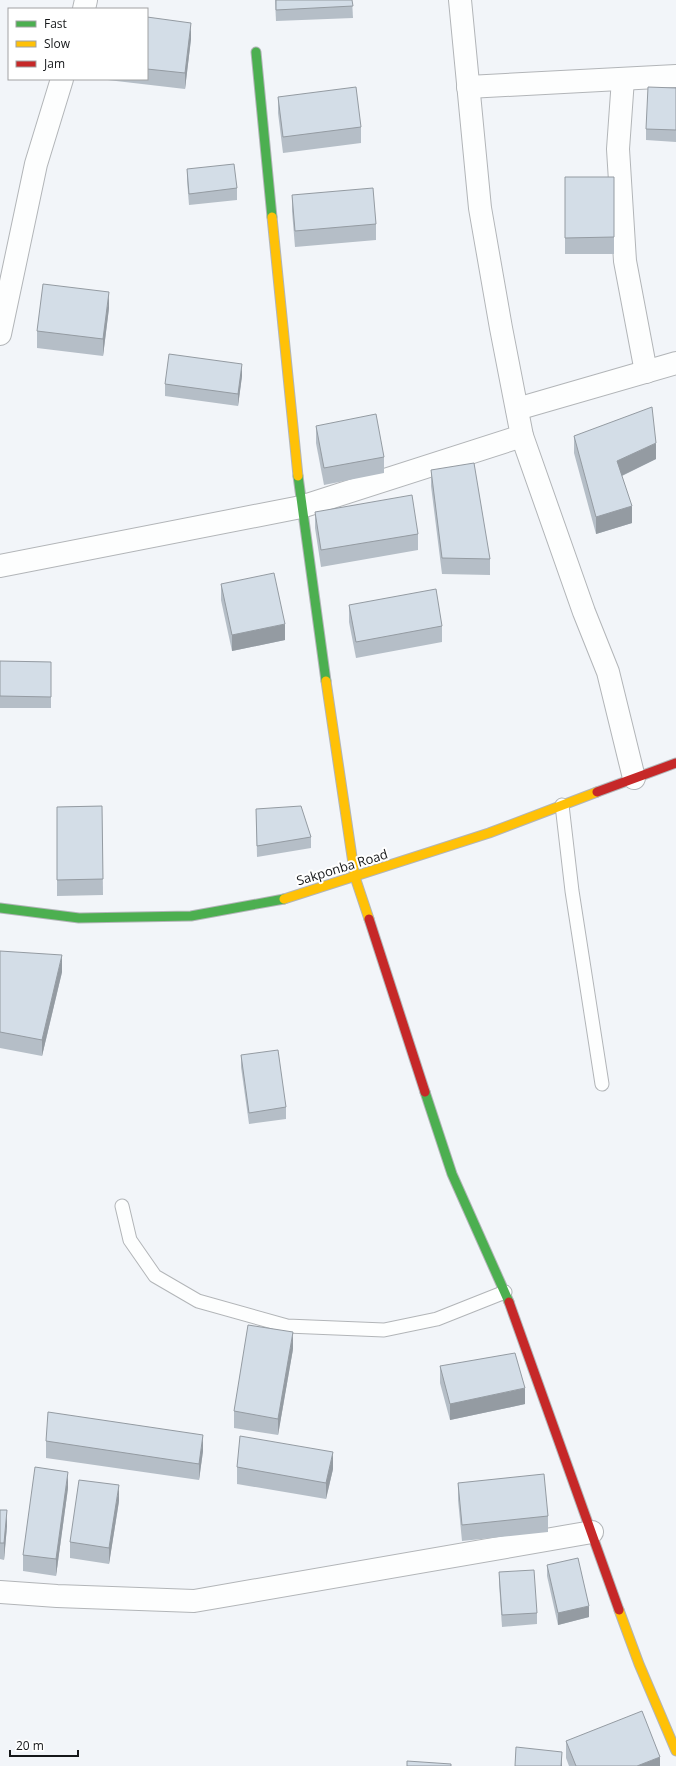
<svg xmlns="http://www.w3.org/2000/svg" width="676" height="1766" viewBox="0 0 676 1766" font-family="'Open Sans',sans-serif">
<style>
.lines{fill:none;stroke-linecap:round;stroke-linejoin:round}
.lane-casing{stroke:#b2b5b8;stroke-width:15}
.street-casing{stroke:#b2b5b8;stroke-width:24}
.fast-casing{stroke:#b2b5b8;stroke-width:11}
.slow-casing{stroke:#b2b5b8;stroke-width:11}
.jam-casing{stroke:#b2b5b8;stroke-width:11}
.lane{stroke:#fdfefe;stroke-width:13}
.street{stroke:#fdfefe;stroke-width:22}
.fast{stroke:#4caf50;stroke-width:9}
.slow{stroke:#ffc107;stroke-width:9}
.jam{stroke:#c62828;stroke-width:9}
.wall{fill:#b5bec7}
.shaded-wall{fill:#949ba2}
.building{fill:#d3dde7;stroke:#949ba2}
.labels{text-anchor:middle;stroke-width:4;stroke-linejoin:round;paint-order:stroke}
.street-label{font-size:13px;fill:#151719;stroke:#fff}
</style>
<rect width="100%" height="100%" fill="#f2f5f9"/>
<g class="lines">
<g class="lane-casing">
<g id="lane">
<path d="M 562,805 L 572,891 L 602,1084"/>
<path d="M 122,1206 L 130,1240 L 155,1276 L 198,1301 L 287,1326 L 384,1330 L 437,1319 L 505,1292"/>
</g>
</g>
<g class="street-casing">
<g id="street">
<path d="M 460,0 L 480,208 L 501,328 L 522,436 L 584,612 L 608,672 L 634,778"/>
<path d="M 84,9 L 86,0"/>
<path d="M 623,79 L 618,149 L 625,261 L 646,372"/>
<path d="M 468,87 L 676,76"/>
<path d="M 0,334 L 36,164 L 62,79"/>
<path d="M 517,409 L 676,363"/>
<path d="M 0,566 L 301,507 L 522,436"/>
<path d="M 0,1592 L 57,1596 L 194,1601 L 592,1532"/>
</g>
</g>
<g class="fast-casing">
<g id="fast">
<path d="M 256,52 L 272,217"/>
<path d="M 298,476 L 326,681"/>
<path d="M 0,908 L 79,918 L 191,916 L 284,899"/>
<path d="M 425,1092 L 452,1174 L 509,1302"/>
</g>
</g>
<g class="slow-casing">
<g id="slow">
<path d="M 272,217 L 298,476"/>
<path d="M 326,681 L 355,877 L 369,919"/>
<path d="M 284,899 L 489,833 L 597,792"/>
<path d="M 619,1610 L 639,1664 L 676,1751"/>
</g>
</g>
<g class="jam-casing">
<g id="jam">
<path d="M 597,792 L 676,763"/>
<path d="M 369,919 L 425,1092"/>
<path d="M 509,1302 L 619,1610"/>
</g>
</g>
<use href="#lane" class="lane"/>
<use href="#street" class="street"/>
<use href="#fast" class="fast"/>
<use href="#slow" class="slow"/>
<use href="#jam" class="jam"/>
</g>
<g class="wall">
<path d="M 275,0 L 352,0 L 353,18 L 276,21 Z"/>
<path d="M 147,17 L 191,39 L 185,89 L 99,79 L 147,79 Z"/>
<path d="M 676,88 L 676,142 L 646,140 L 646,129 Z"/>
<path d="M 278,97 L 361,127 L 361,143 L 283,153 L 278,113 Z"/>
<path d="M 187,169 L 237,188 L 237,200 L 189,205 L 187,180 Z"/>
<rect x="565" y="177" width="49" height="77"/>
<path d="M 292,195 L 376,224 L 376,240 L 295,247 L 292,211 Z"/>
<path d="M 109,308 L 103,356 L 37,348 L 37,331 Z"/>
<path d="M 242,376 L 238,406 L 165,396 L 165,384 Z"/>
<path d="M 316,426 L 384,457 L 384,473 L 324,485 L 316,443 Z"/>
<path d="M 574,436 L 656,459 L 622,476 L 632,523 L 596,534 L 574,453 Z"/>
<path d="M 431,470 L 490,559 L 490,575 L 442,574 L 431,486 Z"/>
<path d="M 315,512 L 418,534 L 418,550 L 321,567 L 315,528 Z"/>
<path d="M 221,584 L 285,640 L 232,651 L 221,600 Z"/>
<path d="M 349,605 L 442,626 L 442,642 L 356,658 L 349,622 Z"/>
<path d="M 0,661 L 51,662 L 51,708 L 0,708 Z"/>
<path d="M 102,806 L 103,895 L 57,896 L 57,807 Z"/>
<path d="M 256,809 L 311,837 L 311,848 L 257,857 Z"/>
<path d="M 0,951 L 62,972 L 42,1056 L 0,1048 Z"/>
<path d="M 241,1055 L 286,1107 L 286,1119 L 249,1124 L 241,1067 Z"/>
<path d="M 293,1349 L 278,1435 L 234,1428 L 234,1411 Z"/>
<path d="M 440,1366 L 525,1404 L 450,1420 L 440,1383 Z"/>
<path d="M 46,1441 L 203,1451 L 199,1480 L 46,1458 Z"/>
<path d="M 237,1467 L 333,1469 L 326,1499 L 237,1484 Z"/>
<path d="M 458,1483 L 548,1516 L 548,1532 L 462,1541 L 458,1500 Z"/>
<path d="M 68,1488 L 56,1576 L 23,1571 L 23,1555 Z"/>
<path d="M 119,1501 L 109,1564 L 70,1558 L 70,1542 Z"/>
<path d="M 0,1510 L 7,1526 L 4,1560 L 0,1559 Z"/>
<path d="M 547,1565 L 589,1617 L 558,1625 L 547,1576 Z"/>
<path d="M 499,1572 L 537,1613 L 537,1624 L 502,1627 L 499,1583 Z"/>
<path d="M 566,1741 L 660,1766 L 569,1766 L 566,1758 Z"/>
</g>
<g class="shaded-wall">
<path d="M 191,23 L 191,39 L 185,89 L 185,73 Z"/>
<path d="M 109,292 L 109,308 L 103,356 L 103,339 Z"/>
<path d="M 242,364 L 242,376 L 238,406 L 238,394 Z"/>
<path d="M 656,443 L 656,459 L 617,478 L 617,461 Z"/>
<path d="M 632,506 L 632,523 L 596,534 L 596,517 Z"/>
<path d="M 285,624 L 285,640 L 232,651 L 232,635 Z"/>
<path d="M 62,955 L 62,972 L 42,1056 L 42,1040 Z"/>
<path d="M 293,1332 L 293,1349 L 278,1435 L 278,1419 Z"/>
<path d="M 525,1388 L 525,1404 L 450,1420 L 450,1404 Z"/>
<path d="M 203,1435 L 203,1451 L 199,1480 L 199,1464 Z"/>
<path d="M 333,1452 L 333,1469 L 326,1499 L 326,1483 Z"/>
<path d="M 68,1472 L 68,1488 L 56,1576 L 56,1559 Z"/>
<path d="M 119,1485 L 119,1501 L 109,1564 L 109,1548 Z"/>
<path d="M 7,1510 L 7,1526 L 4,1560 L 4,1543 Z"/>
<path d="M 589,1606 L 589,1617 L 558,1625 L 558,1613 Z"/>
<path d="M 562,1752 L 562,1766 L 561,1766 Z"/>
<path d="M 660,1757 L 660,1766 L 637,1766 Z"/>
</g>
<g class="building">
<path d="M 276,0 L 352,0 L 353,6 L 276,10 Z"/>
<path d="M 147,17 L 191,23 L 185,73 L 147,69 Z"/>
<path d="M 356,87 L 361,127 L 283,137 L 278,97 Z"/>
<path d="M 648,87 L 676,88 L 676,130 L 646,129 Z"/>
<path d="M 234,164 L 237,188 L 189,194 L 187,169 Z"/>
<path d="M 565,177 L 614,177 L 614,237 L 565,238 Z"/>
<path d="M 373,188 L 376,224 L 295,231 L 292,195 Z"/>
<path d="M 43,284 L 109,292 L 103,339 L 37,331 Z"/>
<path d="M 169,354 L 242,364 L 238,394 L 165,384 Z"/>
<path d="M 652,407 L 656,443 L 617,461 L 632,506 L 596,517 L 574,436 Z"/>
<path d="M 376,414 L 384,457 L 324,468 L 316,426 Z"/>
<path d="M 474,463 L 490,559 L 442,558 L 431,470 Z"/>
<path d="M 412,495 L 418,534 L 321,550 L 315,512 Z"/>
<path d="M 274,573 L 285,624 L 232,635 L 221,584 Z"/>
<path d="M 436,589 L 442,626 L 356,642 L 349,605 Z"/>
<path d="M 0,661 L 51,662 L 51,697 L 0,696 Z"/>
<path d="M 102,806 L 103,879 L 57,880 L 57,807 Z"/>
<path d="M 301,806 L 311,837 L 257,846 L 256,809 Z"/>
<path d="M 0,951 L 62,955 L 42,1040 L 0,1032 Z"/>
<path d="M 278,1050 L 286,1107 L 249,1113 L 241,1055 Z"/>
<path d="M 248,1325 L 293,1332 L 278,1419 L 234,1411 Z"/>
<path d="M 515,1353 L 525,1388 L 450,1404 L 440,1366 Z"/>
<path d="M 48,1412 L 203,1435 L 199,1464 L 46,1441 Z"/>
<path d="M 240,1436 L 333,1452 L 326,1483 L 237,1467 Z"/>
<path d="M 35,1467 L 68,1472 L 56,1559 L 23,1555 Z"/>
<path d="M 544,1474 L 548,1516 L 462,1525 L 458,1483 Z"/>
<path d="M 79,1480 L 119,1485 L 109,1548 L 70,1542 Z"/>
<path d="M 0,1510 L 7,1510 L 4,1543 L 0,1543 Z"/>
<path d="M 578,1558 L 589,1606 L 558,1613 L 547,1565 Z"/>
<path d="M 534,1570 L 537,1613 L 502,1615 L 499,1572 Z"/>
<path d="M 642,1711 L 660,1757 L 637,1766 L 576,1766 L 566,1741 Z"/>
<path d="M 516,1747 L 562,1752 L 561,1766 L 515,1766 Z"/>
<path d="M 407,1761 L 451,1764 L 451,1766 L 407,1766 Z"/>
</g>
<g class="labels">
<g class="street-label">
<text transform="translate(342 867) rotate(-17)" y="5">Sakponba Road</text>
</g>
</g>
<rect x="8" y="8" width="140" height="72" fill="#ffffff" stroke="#a1a2a3"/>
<rect x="16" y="21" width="20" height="6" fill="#4caf50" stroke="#a1a2a3"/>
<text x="44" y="28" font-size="12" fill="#151719">Fast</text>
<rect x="16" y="41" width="20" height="6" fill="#ffc107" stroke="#a1a2a3"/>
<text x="44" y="48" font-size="12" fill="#151719">Slow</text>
<rect x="16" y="61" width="20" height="6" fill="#c62828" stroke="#a1a2a3"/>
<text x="44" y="68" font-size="12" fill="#151719">Jam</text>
<path d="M10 1750v6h68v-6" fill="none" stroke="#151719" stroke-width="2"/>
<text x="16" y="1750" font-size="12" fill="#151719" stroke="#ffffff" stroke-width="3" paint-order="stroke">20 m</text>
</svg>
